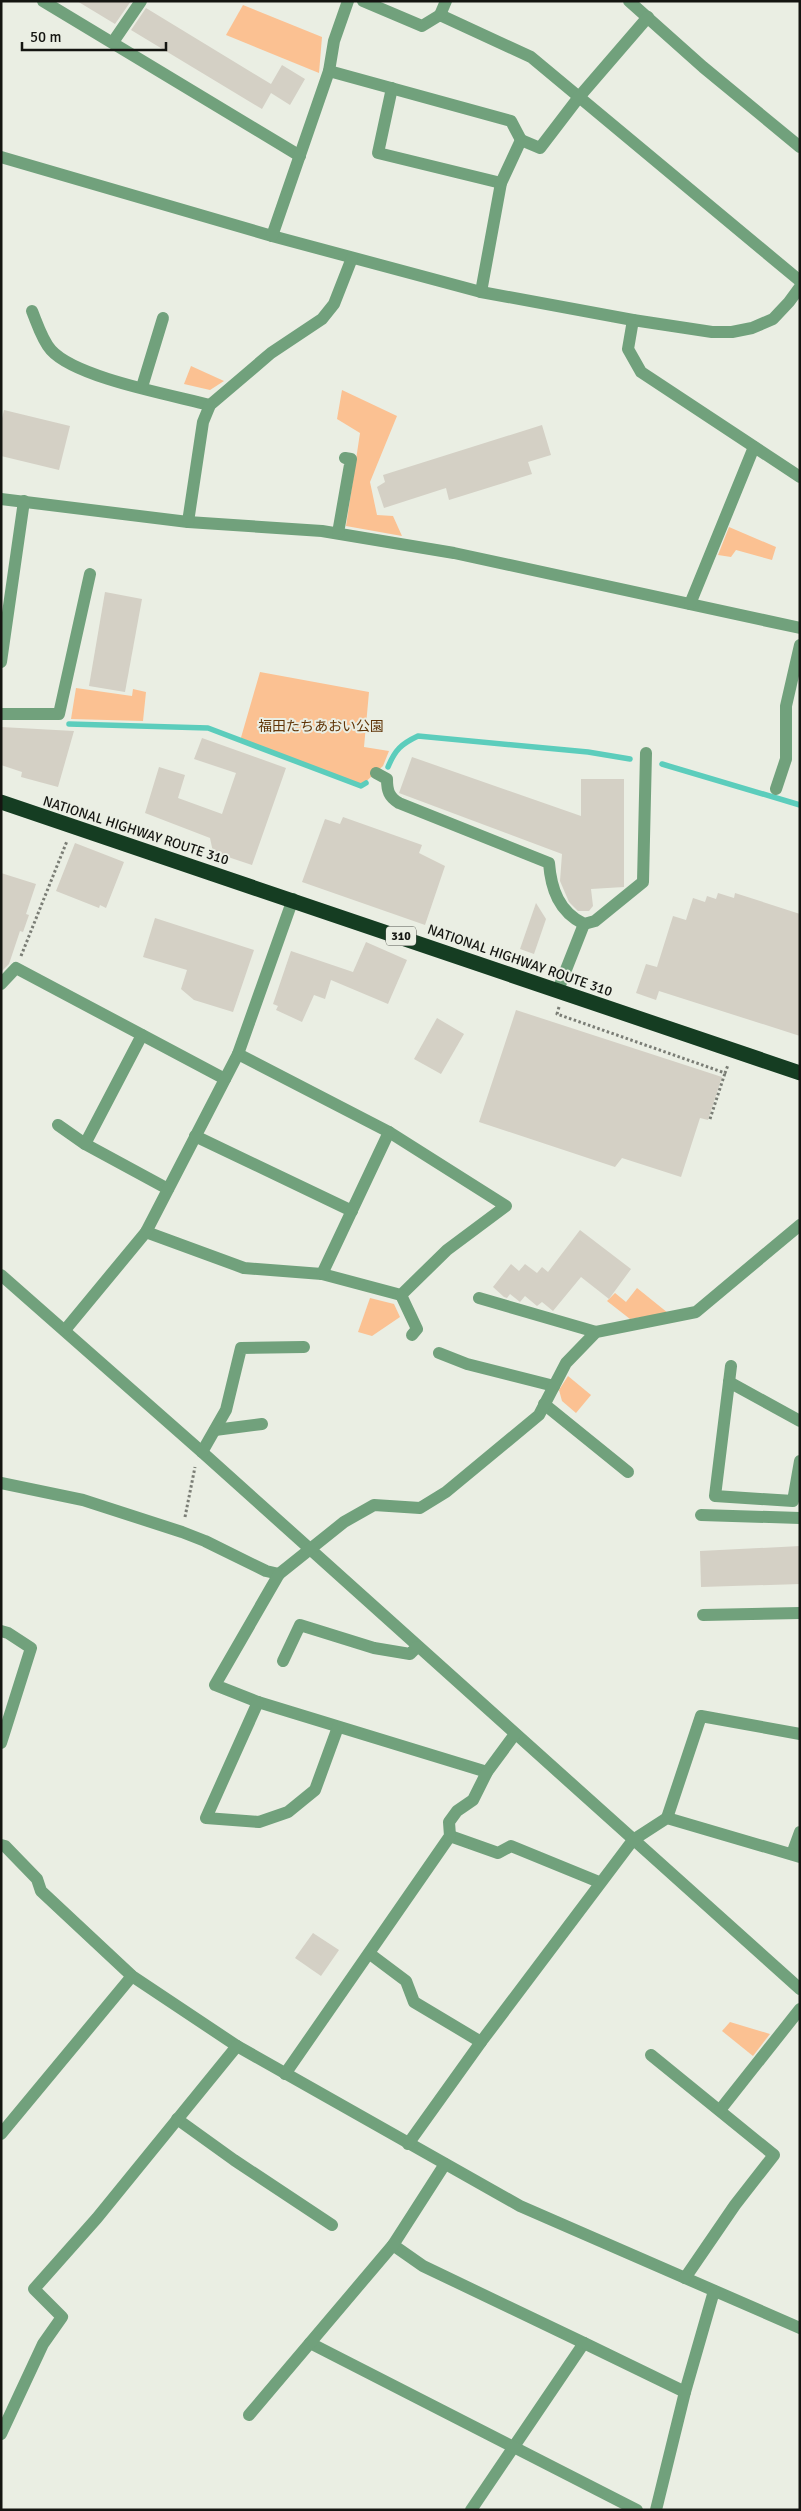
<svg xmlns="http://www.w3.org/2000/svg" width="801" height="2511" viewBox="0 0 801 2511" font-family="Signika,'Noto Sans JP',sans-serif">
<style>
.green{fill:#fbc192}
.lines{fill:none;stroke-linecap:round;stroke-linejoin:round}
.stream{stroke:#5ccdbc;stroke-width:5.5}
.building{fill:#d4d0c5}
.path{stroke:#7a7d75;stroke-width:3;stroke-dasharray:2.5 2.5;stroke-linecap:butt}
.minor{stroke:#71a17c;stroke-width:12}
.highway{stroke:#153d22;stroke-width:15}
.labels{text-anchor:middle;stroke-width:4;stroke-linejoin:round;paint-order:stroke}
.shield{fill:#eaeee3;stroke:#545650;stroke-width:1}
.shield-label{font-size:12px;font-weight:bold;fill:#141511}
.park-label{font-size:14px;fill:#603508;stroke:#eaeee3}
.street-label{font-size:14px;fill:#141511;stroke:#eaeee3}
</style>
<rect width="100%" height="100%" fill="#eaeee3"/>
<g class="green">
<path d="M 243,5 L 322,37 L 319,73 L 226,35 Z"/>
<path d="M 191,366 L 224,381 L 210,390 L 184,384 Z"/>
<path d="M 342,390 L 397,416 L 370,482 L 377,515 L 393,516 L 402,536 L 346,526 L 360,433 L 337,419 Z"/>
<path d="M 729,527 L 776,547 L 772,560 L 736,550 L 731,557 L 718,555 Z"/>
<path d="M 260,672 L 369,692 L 364,747 L 389,751 L 383,766 L 361,786 L 240,741 Z"/>
<path d="M 76,688 L 132,696 L 133,689 L 146,692 L 143,721 L 71,719 Z"/>
<path d="M 637,1288 L 668,1313 L 630,1319 L 607,1301 L 615,1293 L 626,1302 Z"/>
<path d="M 370,1298 L 394,1304 L 400,1317 L 372,1336 L 358,1332 Z"/>
<path d="M 568,1376 L 591,1395 L 576,1413 L 562,1401 L 559,1390 Z"/>
<path d="M 730,2022 L 770,2034 L 753,2056 L 722,2031 Z"/>
</g>
<g class="lines">
<g class="stream">
<path d="M 69,724 L 208,728 L 361,786 L 366,783"/>
<path d="M 662,764 L 800,805"/>
<path d="M 388,767 C 395,750 401,744 418,736 L 588,752 L 630,759"/>
</g>
</g>
<g class="building">
<path d="M 77,1 L 131,1 L 115,24 Z"/>
<path d="M 146,8 L 271,84 L 282,65 L 305,79 L 290,105 L 271,93 L 262,109 L 131,30 Z"/>
<path d="M 4,410 L 70,426 L 59,470 L 1,456 L 1,423 Z"/>
<path d="M 542,425 L 551,455 L 528,462 L 532,474 L 449,500 L 446,488 L 384,508 L 377,487 L 385,482 L 383,475 Z"/>
<path d="M 105,592 L 142,599 L 125,692 L 89,686 Z"/>
<path d="M 1,727 L 74,731 L 58,787 L 21,777 L 22,772 L 1,765 Z"/>
<path d="M 202,738 L 286,768 L 252,865 L 213,852 L 210,838 L 145,813 L 159,767 L 185,775 L 178,798 L 222,814 L 236,773 L 194,759 Z"/>
<path d="M 412,757 L 581,816 L 581,779 L 624,779 L 624,887 L 591,889 L 593,906 L 589,911 L 578,911 L 569,902 L 560,881 L 562,854 L 399,793 Z"/>
<path d="M 343,817 L 422,845 L 419,853 L 445,866 L 425,925 L 302,882 L 325,819 L 340,824 Z"/>
<path d="M 75,843 L 124,862 L 106,908 L 100,905 L 99,908 L 56,891 Z"/>
<path d="M 1,873 L 36,884 L 26,914 L 29,915 L 23,932 L 20,931 L 9,964 L 1,972 Z"/>
<path d="M 718,893 L 734,898 L 735,893 L 800,914 L 800,1036 L 659,991 L 656,1000 L 636,993 L 646,964 L 657,967 L 673,916 L 686,920 L 693,898 L 705,902 L 707,896 L 716,899 Z"/>
<path d="M 536,903 L 546,919 L 534,954 L 520,949 Z"/>
<path d="M 155,918 L 254,950 L 233,1012 L 194,1000 L 181,989 L 187,970 L 143,957 Z"/>
<path d="M 366,942 L 407,960 L 388,1004 L 331,980 L 325,999 L 314,995 L 302,1022 L 276,1010 L 278,1006 L 273,1004 L 291,951 L 353,972 Z"/>
<path d="M 516,1010 L 722,1077 L 708,1120 L 700,1118 L 681,1177 L 622,1158 L 615,1167 L 479,1122 Z"/>
<path d="M 437,1018 L 464,1034 L 441,1074 L 414,1059 Z"/>
<path d="M 580,1230 L 631,1269 L 609,1299 L 581,1277 L 553,1311 L 542,1302 L 537,1306 L 525,1296 L 520,1302 L 510,1294 L 507,1298 L 504,1297 L 493,1287 L 511,1264 L 519,1271 L 525,1264 L 537,1273 L 542,1267 L 548,1272 Z"/>
<path d="M 800,1546 L 800,1584 L 701,1587 L 700,1551 Z"/>
<path d="M 313,1933 L 339,1950 L 321,1976 L 295,1958 Z"/>
</g>
<g class="lines">
<g class="path">
<path d="M 21,956 L 67,841"/>
<path d="M 559,1007 L 557,1014 L 725,1073 L 728,1065"/>
<path d="M 710,1119 L 725,1073"/>
<path d="M 185,1517 L 195,1467"/>
</g>
<g class="minor">
<path d="M 43,1 L 300,156"/>
<path d="M 363,1 L 422,26 L 440,15 L 531,57 L 800,281"/>
<path d="M 629,1 L 703,67 L 800,147"/>
<path d="M 440,15 L 446,1"/>
<path d="M 113,42 L 141,1"/>
<path d="M 329,71 L 334,41 L 348,1"/>
<path d="M 392,88 L 378,153 L 501,183"/>
<path d="M 1,157 L 272,236 L 481,292 L 633,320 L 712,332 L 732,332 L 752,328 L 773,319 L 789,302 L 800,287"/>
<path d="M 272,236 L 329,71 L 511,121 L 521,140"/>
<path d="M 481,292 L 501,183 L 521,140 L 540,148 L 579,97 L 648,17"/>
<path d="M 32,311 C 37,323 42,340 51,350 C 76,378 172,395 210,405"/>
<path d="M 633,320 L 628,349 L 641,372 L 800,477"/>
<path d="M 142,387 L 163,318"/>
<path d="M 1,499 L 188,522 L 322,531 L 454,553 L 800,628"/>
<path d="M 188,522 L 203,422 L 210,405 L 271,353 L 322,319 L 334,304 L 352,258"/>
<path d="M 338,533 L 351,459 L 345,458"/>
<path d="M 690,604 L 754,447"/>
<path d="M 1,662 L 24,501"/>
<path d="M 1,714 L 59,714 L 90,574"/>
<path d="M 376,773 L 387,779 C 387,791 389,797 399,803 L 549,863 C 551,889 559,912 584,924 L 595,921 L 643,882 L 646,753"/>
<path d="M 776,789 L 786,759 L 786,706 L 800,645"/>
<path d="M 1,984 L 16,968 L 225,1079"/>
<path d="M 558,990 L 584,924"/>
<path d="M 58,1125 L 85,1144 L 168,1189"/>
<path d="M 195,1136 L 352,1211"/>
<path d="M 85,1144 L 142,1035"/>
<path d="M 146,1232 L 244,1268 L 322,1274 L 401,1295 L 447,1250 L 506,1206 L 389,1132 L 238,1054"/>
<path d="M 322,1274 L 389,1132"/>
<path d="M 1,1275 L 202,1452 L 800,1989"/>
<path d="M 401,1295 L 417,1329 L 412,1335"/>
<path d="M 479,1298 L 596,1332"/>
<path d="M 65,1330 L 146,1232 L 238,1054 L 293,899"/>
<path d="M 439,1353 L 467,1364 L 554,1386"/>
<path d="M 731,1366 L 715,1496 L 793,1501 L 800,1461"/>
<path d="M 729,1382 L 800,1421"/>
<path d="M 544,1404 L 628,1472"/>
<path d="M 215,1430 L 262,1424"/>
<path d="M 202,1452 L 226,1410 L 241,1348 L 304,1347"/>
<path d="M 1,1483 L 83,1500 L 182,1532 L 205,1541 L 266,1571 L 279,1574 L 344,1522 L 374,1505 L 420,1508 L 446,1492 L 539,1415 L 566,1363 L 596,1332 L 696,1312 L 800,1225"/>
<path d="M 701,1515 L 800,1518"/>
<path d="M 279,1574 L 215,1685 L 258,1702 L 487,1772"/>
<path d="M 703,1615 L 800,1613"/>
<path d="M 1,1631 L 8,1633 L 31,1648 L 1,1743"/>
<path d="M 283,1661 L 300,1625 L 374,1648 L 410,1654 L 417,1647"/>
<path d="M 258,1702 L 206,1818 L 259,1822 L 288,1812 L 315,1790 L 338,1727"/>
<path d="M 667,1818 L 701,1716 L 800,1734"/>
<path d="M 450,1836 L 498,1853 L 511,1846 L 599,1882"/>
<path d="M 1,1845 L 5,1846 L 37,1879 L 41,1891 L 132,1976 L 237,2046 L 520,2206 L 800,2328"/>
<path d="M 792,1854 L 800,1832"/>
<path d="M 370,1954 L 406,1981 L 414,2002 L 481,2042"/>
<path d="M 651,2055 L 774,2155 L 735,2205 L 685,2278"/>
<path d="M 285,2074 L 450,1836 L 449,1822 L 457,1811 L 473,1800 L 487,1772 L 515,1734"/>
<path d="M 720,2110 L 800,2009"/>
<path d="M 177,2119 L 234,2160 L 332,2225"/>
<path d="M 1,2134 L 132,1976"/>
<path d="M 408,2144 L 481,2042 L 633,1840 L 667,1818 L 800,1857"/>
<path d="M 393,2245 L 423,2266 L 584,2343 L 471,2510"/>
<path d="M 310,2343 L 637,2510"/>
<path d="M 584,2343 L 685,2392"/>
<path d="M 249,2415 L 393,2245 L 445,2164"/>
<path d="M 1,2434 L 43,2344 L 62,2317 L 34,2289 L 97,2218 L 237,2046"/>
<path d="M 656,2510 L 685,2392 L 714,2291"/>
</g>
<path class="highway" d="M 1,802 L 800,1073"/>
</g>
<g class="labels">
<rect class="shield" x="386" y="926.5" width="30" height="19" rx="4"/>
<g class="shield-label">
<text x="401" y="940">310</text>
</g>
<g class="park-label">
<text x="321" y="731">福田たちあおい公園</text>
</g>
<g class="street-label">
<text transform="translate(136 830) rotate(18)" y="5">NATIONAL HIGHWAY ROUTE 310</text>
<text transform="translate(520 960) rotate(19)" y="5">NATIONAL HIGHWAY ROUTE 310</text>
</g>
</g>
<rect width="801" height="2511" fill="none" stroke="#141511" stroke-width="5"/>
<path d="M22 42v8h144v-8" fill="none" stroke="#141511" stroke-width="2.5"/>
<text x="30" y="42" font-size="15" fill="#141511" stroke="#eaeee3" stroke-width="4" paint-order="stroke">50 m</text>
</svg>
